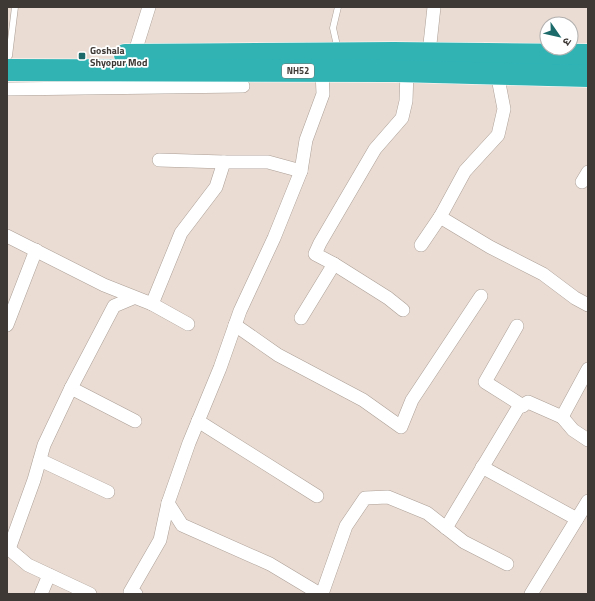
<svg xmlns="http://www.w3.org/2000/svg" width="595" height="601" viewBox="0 0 595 601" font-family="'Titillium Web','Noto Sans Devanagari',sans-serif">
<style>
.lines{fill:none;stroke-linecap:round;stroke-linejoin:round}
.lane-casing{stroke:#ac9f96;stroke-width:7}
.street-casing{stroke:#ac9f96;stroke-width:14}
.highway-casing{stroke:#fff;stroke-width:23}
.lane{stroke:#fff;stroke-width:6}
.street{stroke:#fff;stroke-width:13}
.highway{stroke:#31b3b4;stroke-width:22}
.poi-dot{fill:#1d6a6a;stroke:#fff;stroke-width:1.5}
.labels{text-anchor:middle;stroke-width:3.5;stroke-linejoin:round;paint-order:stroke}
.shield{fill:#fff;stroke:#797472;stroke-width:1}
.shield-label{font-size:9px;font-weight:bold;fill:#3f3936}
.poi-label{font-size:10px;font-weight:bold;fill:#3f3936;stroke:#fff;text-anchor:start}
</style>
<rect width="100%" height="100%" fill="#eadcd3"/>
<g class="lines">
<g class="lane-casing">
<g id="lane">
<path d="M 338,50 L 333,28 L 338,7"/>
<path d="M 9,56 L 15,7"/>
</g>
</g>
<g class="street-casing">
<g id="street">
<path d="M 429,53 L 434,7"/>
<path d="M 134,55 L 149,7"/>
<path d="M 497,73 L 504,109 L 498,135 L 465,171 L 440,217 L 490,247 L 543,274 L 575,298 L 588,305"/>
<path d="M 7,89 L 243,86"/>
<path d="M 159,160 L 224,162"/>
<path d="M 582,182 L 588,172"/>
<path d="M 7,236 L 104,285 L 152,304 L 181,233 L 216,187 L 224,162 L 268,162 L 301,171"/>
<path d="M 421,245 L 440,217"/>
<path d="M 334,264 L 388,298 L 403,310"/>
<path d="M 152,304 L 188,324"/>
<path d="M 301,318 L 334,264 L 315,254 L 320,243 L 375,149 L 402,118 L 406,101 L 407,71"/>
<path d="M 7,325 L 36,250"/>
<path d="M 235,325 L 278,355 L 363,400 L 401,427 L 412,400 L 481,296"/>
<path d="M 517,326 L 485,382 L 523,406"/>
<path d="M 71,388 L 135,421"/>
<path d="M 562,417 L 573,430 L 588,440"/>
<path d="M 198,421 L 317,496"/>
<path d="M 40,460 L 108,492"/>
<path d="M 482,467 L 577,519"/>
<path d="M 168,503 L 182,525 L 270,564 L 320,594"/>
<path d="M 446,528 L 518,408 L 528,402 L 562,417 L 588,369"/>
<path d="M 7,548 L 9,549 L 34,480 L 44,445 L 71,388 L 114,306 L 133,298"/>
<path d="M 9,549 L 28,565 L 90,594"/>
<path d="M 41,594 L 49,575"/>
<path d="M 136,594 L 130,592 L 160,540 L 168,503 L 189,443 L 220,368 L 240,311 L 274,238 L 301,171 L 306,140 L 323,94 L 322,71"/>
<path d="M 322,594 L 346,526 L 365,498 L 388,497 L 427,513 L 464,542 L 507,564"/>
<path d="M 531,594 L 588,501"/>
</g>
</g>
<g class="highway-casing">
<g id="highway">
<path d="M 125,55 L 394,53 L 588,55"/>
<path d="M 7,70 L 396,71 L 588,76"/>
</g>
</g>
<use href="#lane" class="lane"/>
<use href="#street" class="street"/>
<use href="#highway" class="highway"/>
</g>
<rect class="poi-dot" x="78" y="52" width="8" height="8" rx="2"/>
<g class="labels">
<rect class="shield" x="282" y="64" width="32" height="14" rx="3"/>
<g class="shield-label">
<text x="298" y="74">NH52</text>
</g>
<g class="poi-label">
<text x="90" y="54">Goshala<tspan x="90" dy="12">Shyopur Mod</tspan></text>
</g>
</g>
<rect width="595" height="601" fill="none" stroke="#3f3936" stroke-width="16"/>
<g transform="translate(559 36) rotate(124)"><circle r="19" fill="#ffffff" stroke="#b2b0af"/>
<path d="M0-3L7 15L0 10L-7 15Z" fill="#1d6a6a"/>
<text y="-6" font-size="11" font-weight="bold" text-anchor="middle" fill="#3f3936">उ</text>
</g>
</svg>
